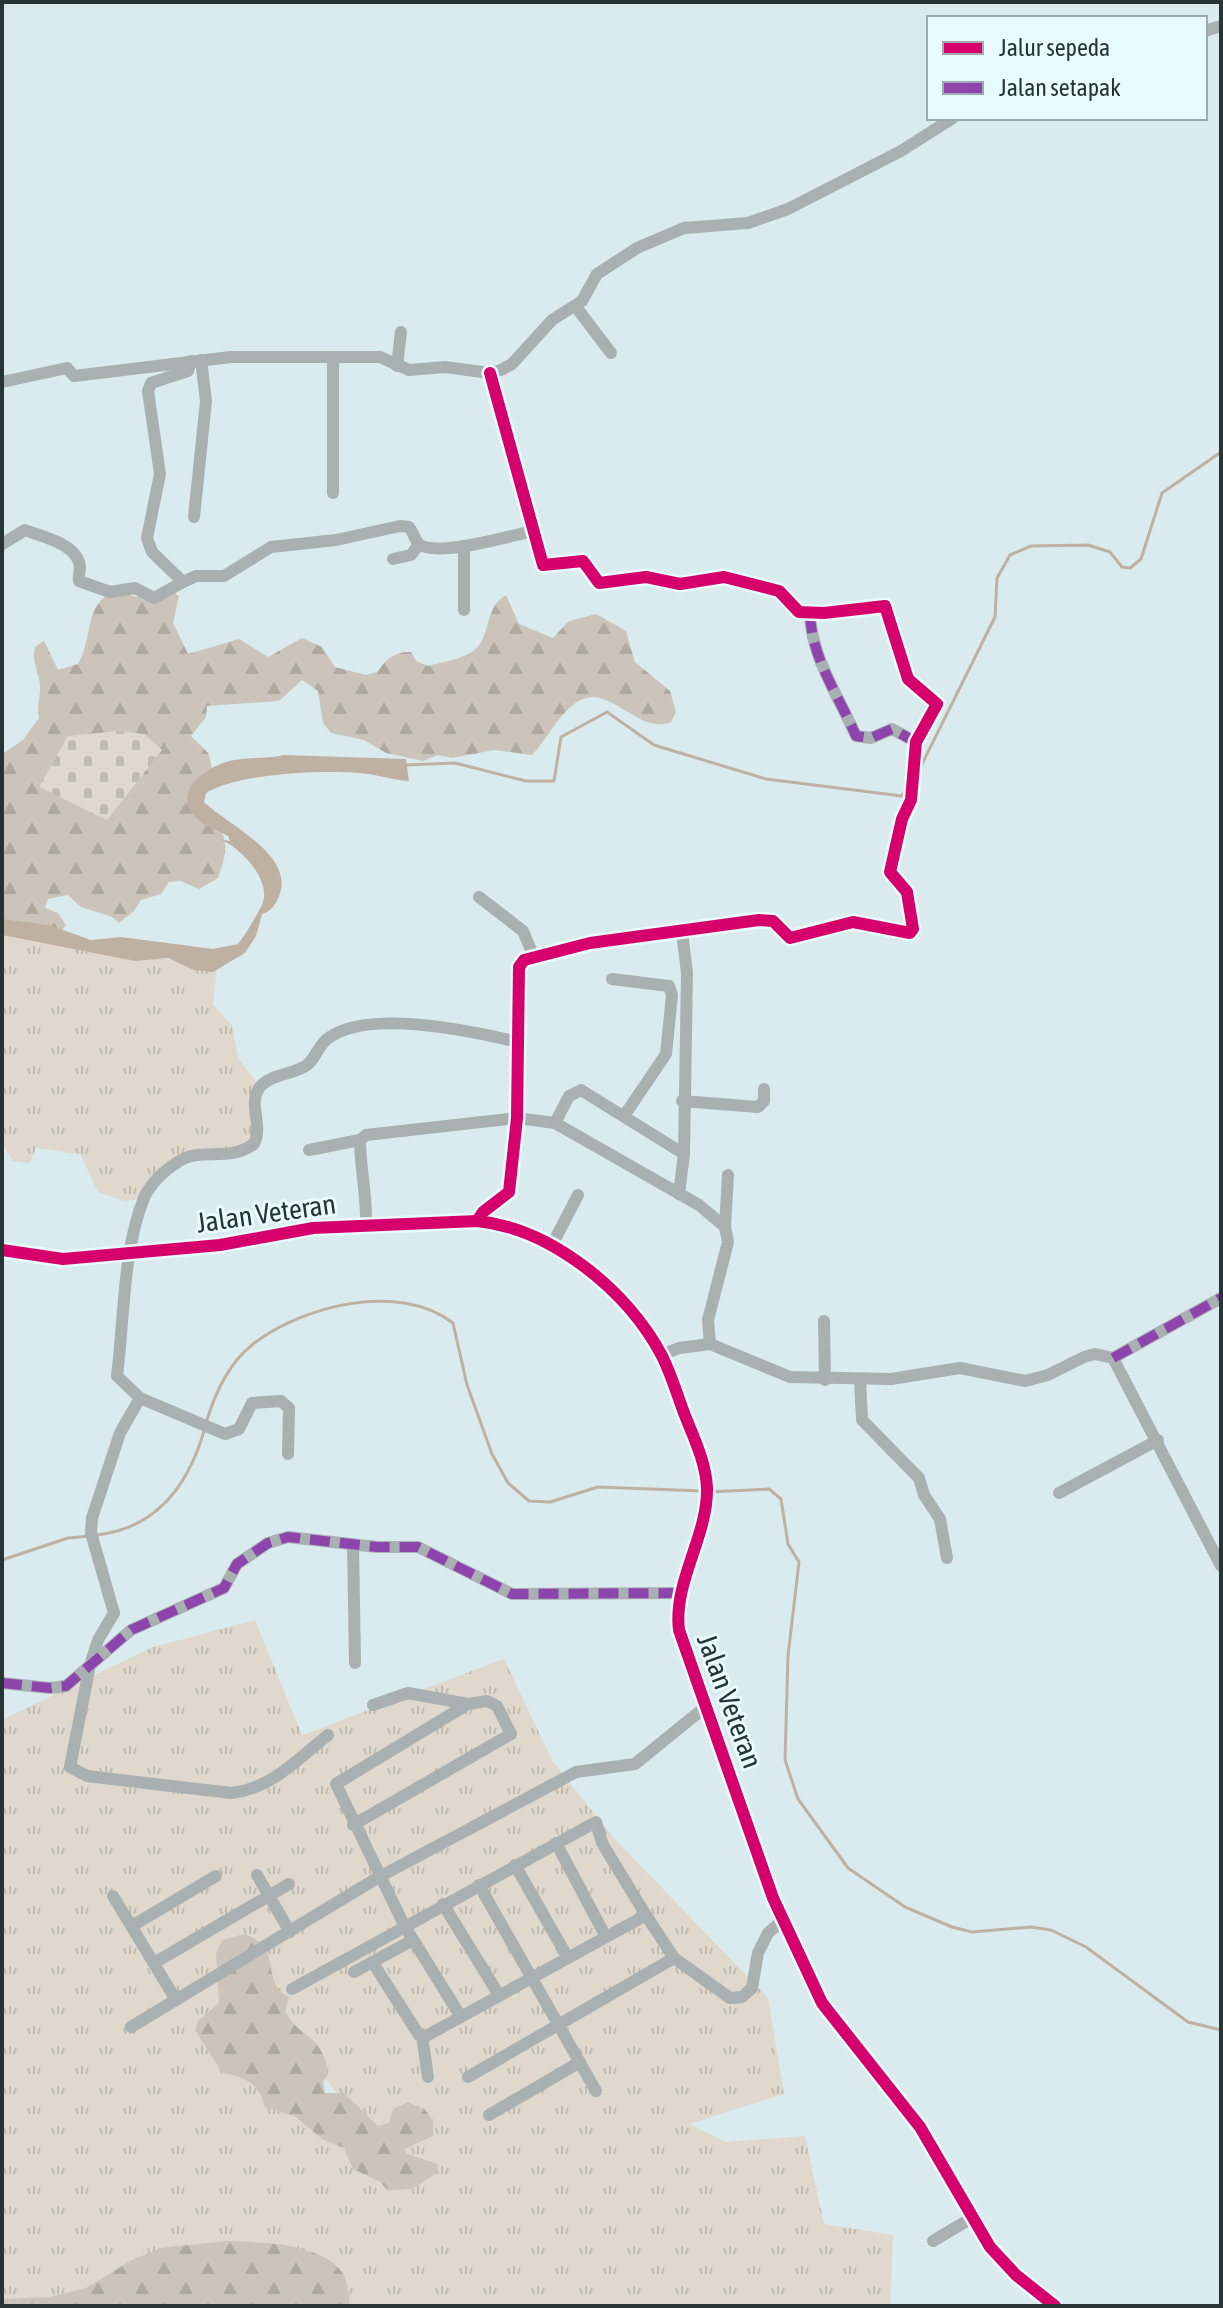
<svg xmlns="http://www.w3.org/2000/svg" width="1223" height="2308" viewBox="0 0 1223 2308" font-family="'Asap Condensed',sans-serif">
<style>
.grass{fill:url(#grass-tufts);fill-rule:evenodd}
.forest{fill:url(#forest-firs)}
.cemetery{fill:url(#cemetery-stones)}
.water{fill:#bfb1a2}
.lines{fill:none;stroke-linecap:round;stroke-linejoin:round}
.stream{stroke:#bfb1a2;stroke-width:3}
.minor{stroke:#a9b0b1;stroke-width:12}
.quiet{stroke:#8e44ad;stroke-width:10;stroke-dasharray:20 10;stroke-linecap:butt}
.cycleway-casing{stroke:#e8fbff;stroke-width:17}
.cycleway{stroke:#d6006c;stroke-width:12}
.labels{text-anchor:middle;stroke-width:6;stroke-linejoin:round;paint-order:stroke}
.street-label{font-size:28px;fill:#273436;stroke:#e8fbff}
</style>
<defs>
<pattern id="grass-tufts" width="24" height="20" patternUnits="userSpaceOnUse" patternTransform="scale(2)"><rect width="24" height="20" fill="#e0d8cc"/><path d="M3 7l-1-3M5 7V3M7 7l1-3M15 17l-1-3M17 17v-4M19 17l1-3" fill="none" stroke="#c0bab0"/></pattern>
<pattern id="forest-firs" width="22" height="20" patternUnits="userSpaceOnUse" patternTransform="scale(2)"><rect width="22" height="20" fill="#ccc4ba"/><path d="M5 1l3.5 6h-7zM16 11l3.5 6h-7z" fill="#afa9a0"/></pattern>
<pattern id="cemetery-stones" width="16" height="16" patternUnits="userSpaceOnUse" patternTransform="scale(2)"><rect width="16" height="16" fill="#e0d8cc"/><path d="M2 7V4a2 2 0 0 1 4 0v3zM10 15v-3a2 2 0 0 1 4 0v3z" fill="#c0bab0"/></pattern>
</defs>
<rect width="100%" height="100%" fill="#d9ebee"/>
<g class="grass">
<path d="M 2,934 L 217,967 L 213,1005 L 232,1025 L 238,1058 L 257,1083 L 259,1130 L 245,1149 L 186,1155 L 135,1200 L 124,1201 L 98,1192 L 80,1154 L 36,1148 L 30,1163 L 13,1161 L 2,1144 Z"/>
<path d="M 255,1620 L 302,1735 L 504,1659 L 552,1760 L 612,1836 L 768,1998 L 784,2094 L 689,2124 L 726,2142 L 805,2136 L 824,2224 L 893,2235 L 890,2306 L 2,2306 L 2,1720 L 150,1648 ZM 272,2015 L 357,2117 L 229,2033 Z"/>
</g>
<g class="forest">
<path d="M 115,590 L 136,597 L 170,590 L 179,596 L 173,623 L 188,654 L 239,639 L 268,657 L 302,638 L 322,647 L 335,667 L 366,675 L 377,672 C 386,659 395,651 411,652 L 416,661 L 428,666 C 443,662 471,658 480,644 C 490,628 487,606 506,595 L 519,624 L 553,638 L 569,621 L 596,614 L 626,631 L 635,662 L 670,691 L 676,712 L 671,722 C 639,736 608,681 577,702 C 558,715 548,738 532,755 L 494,750 L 452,758 L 438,755 L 423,761 L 386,753 L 364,740 L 331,733 L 323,723 L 318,691 L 302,680 L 279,701 L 207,706 L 206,717 L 191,736 L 209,754 L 212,770 L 192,796 C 220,828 235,833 218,878 L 199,889 L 181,881 L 169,882 L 161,894 L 141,900 L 134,911 L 119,923 L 112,917 L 81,907 L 68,895 L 48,899 L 45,908 L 58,913 L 66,925 L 61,932 L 43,924 L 2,924 L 2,754 L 23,740 L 39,718 C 36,705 41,697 40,685 C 39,671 31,661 35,647 L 44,641 L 58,670 L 78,664 C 93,639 83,605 115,590 Z"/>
<path d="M 244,1934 C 287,1949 257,1979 289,1997 L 285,2011 C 299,2039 323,2033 328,2074 L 323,2082 L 325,2093 L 344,2093 L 378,2126 L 389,2123 L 393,2109 L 408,2102 L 425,2110 L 433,2120 L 433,2136 L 404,2149 L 407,2154 L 438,2164 L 437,2173 L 412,2189 L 388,2190 L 379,2181 L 353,2169 L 344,2148 L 322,2139 L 296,2117 L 265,2107 C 258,2081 246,2079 222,2072 L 195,2030 L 198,2021 L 219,2003 L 216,1953 L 222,1940 Z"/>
<path d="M 227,2241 C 259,2242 325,2243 344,2275 C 348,2284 349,2296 350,2306 L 2,2306 L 2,2299 L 49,2297 L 86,2288 L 132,2260 L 161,2248 Z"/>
</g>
<path class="cemetery" d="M 118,731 L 144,734 L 162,750 L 107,820 L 39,787 L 68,736 Z"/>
<path class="water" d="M 284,755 L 406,759 L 409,781 C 391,780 376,774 359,773 C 320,770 240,773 206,793 L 204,802 C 226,824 296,855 279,896 C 275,905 272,911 262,914 L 256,936 L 245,953 L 213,972 L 194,970 L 168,958 L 135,961 L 2,935 L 2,919 L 49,925 L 91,940 L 121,937 L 213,949 L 238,944 C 247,932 255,918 262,905 C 273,880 239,846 219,839 L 230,841 L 228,836 C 215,829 201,826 192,813 C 174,786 213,763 235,760 C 251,757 267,759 284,755 Z"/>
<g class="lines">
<g class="stream">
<path d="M 405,765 L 455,763 L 526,781 L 554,781 L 561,737 L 607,712 L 654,745 L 766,779 L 902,796 L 907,788"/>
<path d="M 918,772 L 995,617 L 997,578 L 1010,555 L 1031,546 L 1088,545 L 1110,552 L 1122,567 L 1130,568 L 1141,559 L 1162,493 L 1221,452"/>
<path d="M 206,1423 C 214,1396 228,1364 252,1345 C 301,1306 399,1281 453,1323 L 467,1385 L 492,1454 L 508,1483 L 529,1501 L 550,1502 L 598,1487 L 702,1491"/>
<path d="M 709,1492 L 769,1489 L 781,1499 L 788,1544 L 799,1562 L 788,1656 L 785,1760 L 798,1799 L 848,1868 L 905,1907 L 952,1927 L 972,1932 L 1031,1927 L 1051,1930 L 1086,1947 L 1188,2022 L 1221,2030"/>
<path d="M 97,1535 C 157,1528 188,1486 204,1431"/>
<path d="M 2,1560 L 68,1538 L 90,1536"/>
</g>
<g class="minor">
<path d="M 1205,31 L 1221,26"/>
<path d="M 576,307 L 611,353"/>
<path d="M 191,361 L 188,371 L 151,383 L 148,391 L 160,474 L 147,538 L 152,552 L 183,582 L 196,576 L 224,576 L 271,547 L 336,540 L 400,526 L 409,527 C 413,532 415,540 419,544 C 437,558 512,535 534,531"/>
<path d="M 397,366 L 401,332"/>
<path d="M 2,382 L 67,368 L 74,376 L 231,357 L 380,357 L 409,370 L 445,367 L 490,373 L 501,370 L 512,364 L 552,320 L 582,301 L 597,274 L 637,248 L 684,228 L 748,223 L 788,209 L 901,151 L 953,118"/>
<path d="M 333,493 L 333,357"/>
<path d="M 194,517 L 206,401 L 201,360"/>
<path d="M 2,544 L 25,530 C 43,537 78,544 80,567 C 80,572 78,576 79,581 L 110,592 L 135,588 L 154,598 L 183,582"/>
<path d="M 464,546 L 464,610"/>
<path d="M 393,559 L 411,555 L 419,544"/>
<path d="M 810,613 C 811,658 839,696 856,736 L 871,738 L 892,729 L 916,742"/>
<path d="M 479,897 L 523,931 L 533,955"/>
<path d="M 612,979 L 669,986 L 672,995 L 666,1054 L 624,1116"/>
<path d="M 682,1101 L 758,1107 L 764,1101 L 764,1089"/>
<path d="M 555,1123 L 569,1096 L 581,1090 L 684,1154"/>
<path d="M 309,1150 L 360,1140"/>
<path d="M 679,1194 L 684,1154 L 687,973 L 682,932"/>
<path d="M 477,1221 L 483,1212 L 509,1192 L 517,1118 L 519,967 L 524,960 L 590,943 L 759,920 L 773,921 L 790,938 L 853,922 L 910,933 L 913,929 L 907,892 L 890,872 L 902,819 L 911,800 L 916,742 L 937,704 L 908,679 L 885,606 L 824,613 L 799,612 L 779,591 L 724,577 L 680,584 L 646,577 L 599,583 L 583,561 L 543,565 L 490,373"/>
<path d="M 366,1224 C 367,1195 360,1168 360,1140 L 366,1135 L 517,1118 L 555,1123 L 699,1205 L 725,1227 L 728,1242 L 708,1320 L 710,1344"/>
<path d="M 725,1227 L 728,1175"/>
<path d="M 551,1247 L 578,1195"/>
<path d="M 2,1250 L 63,1259 L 220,1245 L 313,1228 L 477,1221 C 551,1228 628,1291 662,1356 C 671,1374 677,1394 684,1413 C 693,1436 706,1462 707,1488 C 708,1536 673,1582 679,1630 L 773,1898 L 822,2003 L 920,2127 L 990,2247 L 1016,2275 L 1055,2306"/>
<path d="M 824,1321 L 825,1380"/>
<path d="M 661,1355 L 679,1348 L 710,1344 L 790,1377 L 891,1379 L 960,1368 L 1025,1381 L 1048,1375 L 1084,1357 L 1095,1354 L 1113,1358 L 1221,1566"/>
<path d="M 1113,1358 L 1221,1298"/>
<path d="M 860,1379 L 862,1420 L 919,1478 L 924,1495 L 940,1519 L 947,1558"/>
<path d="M 140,1398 L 225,1434 L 239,1429 L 252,1403 L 281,1401 L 289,1408 L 288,1454"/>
<path d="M 1059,1493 L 1158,1440"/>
<path d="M 353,1544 L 355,1663"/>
<path d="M 2,1683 L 50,1688 L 66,1686 L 131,1630 L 224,1588 L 237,1564 L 268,1543 L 288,1537 L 377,1547 L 418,1547 L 512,1594 L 682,1593"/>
<path d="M 328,1735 C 298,1759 271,1789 231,1793 L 87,1776 L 70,1767 L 90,1665 L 98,1640 L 114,1613 L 91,1533 L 92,1518 L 120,1433 L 140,1398 L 117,1376 C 124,1321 123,1249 144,1198 C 151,1182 168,1167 183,1159 C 206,1148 228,1162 254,1144 C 263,1127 249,1105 258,1090 C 267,1074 294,1075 307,1065 C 317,1057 318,1044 330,1037 C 371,1009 472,1031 518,1042"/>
<path d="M 353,1825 L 511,1734 L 497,1706 L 487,1701 L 468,1704 L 408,1693 L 373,1705"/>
<path d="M 556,1843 L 606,1937"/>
<path d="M 515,1865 L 568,1958"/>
<path d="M 257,1875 L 290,1932"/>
<path d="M 479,1885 L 596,2091"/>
<path d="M 113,1896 L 176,2000"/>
<path d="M 443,1904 L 499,1995"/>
<path d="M 644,1912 L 674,1958 L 730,1998 L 742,1997 L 752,1988 L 758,1953 L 768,1933 L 783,1920"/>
<path d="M 132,1926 L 216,1876"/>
<path d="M 154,1963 L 289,1884"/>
<path d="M 354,1972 L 413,1940"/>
<path d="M 292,1989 L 596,1822 L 602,1843 L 644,1912 L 639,1919 L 426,2036 L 419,2035 L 373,1963"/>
<path d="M 461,2017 L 404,1925 L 336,1784 L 468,1704"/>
<path d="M 131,2027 L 379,1877 L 576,1772 L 635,1764 L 704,1708"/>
<path d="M 422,2036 L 428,2077"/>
<path d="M 468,2077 L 674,1958"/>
<path d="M 489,2115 L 580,2062"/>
<path d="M 933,2241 L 970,2219"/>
</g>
<g class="quiet">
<path d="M 810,613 C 811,658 839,696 856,736 L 871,738 L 892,729 L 916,742"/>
<path d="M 1113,1358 L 1221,1298"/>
<path d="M 2,1683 L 50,1688 L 66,1686 L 131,1630 L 224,1588 L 237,1564 L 268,1543 L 288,1537 L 377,1547 L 418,1547 L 512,1594 L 682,1593"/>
</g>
<g class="cycleway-casing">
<g id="cycleway">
<path d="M 477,1221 L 483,1212 L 509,1192 L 517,1118 L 519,967 L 524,960 L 590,943 L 759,920 L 773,921 L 790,938 L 853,922 L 910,933 L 913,929 L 907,892 L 890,872 L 902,819 L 911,800 L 916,742 L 937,704 L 908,679 L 885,606 L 824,613 L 799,612 L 779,591 L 724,577 L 680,584 L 646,577 L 599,583 L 583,561 L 543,565 L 490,373"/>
<path d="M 2,1250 L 63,1259 L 220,1245 L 313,1228 L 477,1221 C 551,1228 628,1291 662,1356 C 671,1374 677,1394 684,1413 C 693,1436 706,1462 707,1488 C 708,1536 673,1582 679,1630 L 773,1898 L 822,2003 L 920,2127 L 990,2247 L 1016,2275 L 1055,2306"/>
</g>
</g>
<use href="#cycleway" class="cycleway"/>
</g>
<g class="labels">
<g class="street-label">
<text transform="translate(266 1213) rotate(-8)" y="10">Jalan Veteran</text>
<text transform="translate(730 1701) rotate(70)" y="10">Jalan Veteran</text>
</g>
</g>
<rect width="1223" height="2308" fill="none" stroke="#273436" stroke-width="8"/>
<rect x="927" y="16" width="280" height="104" fill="#e8fbff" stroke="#9babaf" stroke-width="2"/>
<rect x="943" y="42" width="40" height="12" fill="#d6006c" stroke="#9babaf" stroke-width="2"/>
<text x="999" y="56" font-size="24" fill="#273436">Jalur sepeda</text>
<rect x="943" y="82" width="40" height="12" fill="#8e44ad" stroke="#9babaf" stroke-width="2"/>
<text x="999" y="96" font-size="24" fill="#273436">Jalan setapak</text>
</svg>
